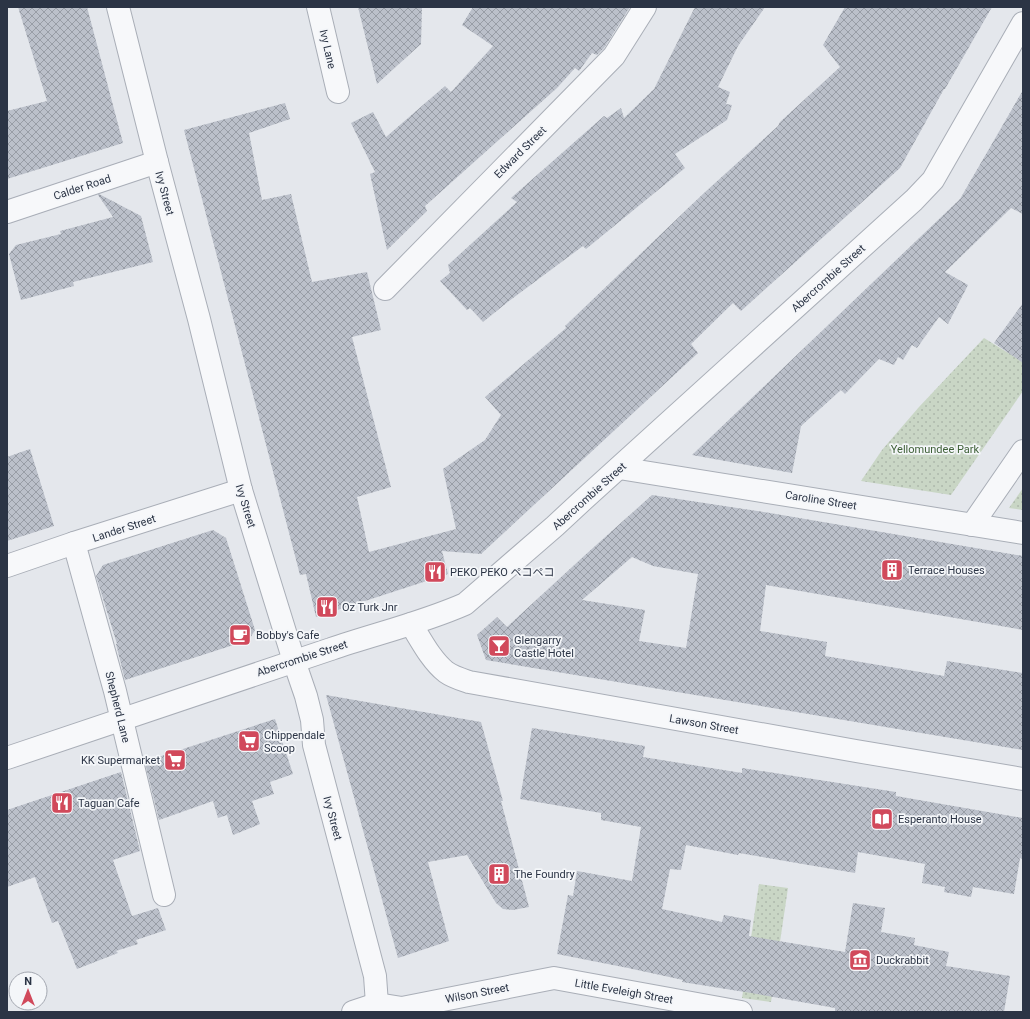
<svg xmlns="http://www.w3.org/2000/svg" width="1030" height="1019" viewBox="0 0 1030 1019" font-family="Roboto,'Noto Sans JP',sans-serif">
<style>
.park{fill:url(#park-dots)}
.building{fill:url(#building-cross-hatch);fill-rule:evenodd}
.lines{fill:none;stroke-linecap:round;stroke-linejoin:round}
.minor-casing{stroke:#a9aeb7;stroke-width:24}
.tertiary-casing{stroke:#a9aeb7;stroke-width:24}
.minor{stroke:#f7f8fa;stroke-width:22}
.tertiary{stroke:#f7f8fa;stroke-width:22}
.labels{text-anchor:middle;stroke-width:3.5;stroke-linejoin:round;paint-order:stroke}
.street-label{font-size:11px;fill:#2b3445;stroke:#f4f6f9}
.park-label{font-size:11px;fill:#3f6138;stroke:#f4f6f9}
.poi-label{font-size:11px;fill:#2b3445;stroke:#f4f6f9;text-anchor:start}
</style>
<defs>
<pattern id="park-dots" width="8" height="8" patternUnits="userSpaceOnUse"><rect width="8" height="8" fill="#c9d6c5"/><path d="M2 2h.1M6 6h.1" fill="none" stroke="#adb8ab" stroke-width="1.8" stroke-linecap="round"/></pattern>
<pattern id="building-cross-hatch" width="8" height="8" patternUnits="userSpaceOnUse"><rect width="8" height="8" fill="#bbc0ca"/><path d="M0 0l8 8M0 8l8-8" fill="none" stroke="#989da6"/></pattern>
</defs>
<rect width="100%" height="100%" fill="#e4e7ec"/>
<g class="park">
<path d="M 984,338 L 1023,362 L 1023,391 L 951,495 L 861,481 L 882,450 L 919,407 Z"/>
<path d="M 1023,488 L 1023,510 L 1009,508 Z"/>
<path d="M 759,884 L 788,888 L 771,1002 L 742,998 Z"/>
</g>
<g class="building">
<path d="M 18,7 L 87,7 L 123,143 L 7,179 L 7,111 L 47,101 Z"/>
<path d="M 358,7 L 422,7 L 421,44 L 377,84 Z"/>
<path d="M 473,7 L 630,7 L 604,48 L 597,55 L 592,53 L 579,71 L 575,68 L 557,88 L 425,206 L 427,211 L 387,250 L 370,174 L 375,172 L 351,123 L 373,112 L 386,137 L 445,86 L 451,92 L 493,46 L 462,25 Z"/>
<path d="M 695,7 L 765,7 L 738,46 L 718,87 L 730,92 L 726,104 L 732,105 L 727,120 L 675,154 L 685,168 L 586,249 L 583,246 L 509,301 L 483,322 L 470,308 L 467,310 L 440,281 L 450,273 L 448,265 L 517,202 L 511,198 L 604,116 L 607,118 L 621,108 L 624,118 L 654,89 Z"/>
<path d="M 845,7 L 992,7 L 945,89 L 944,89 L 900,168 L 741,311 L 733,303 L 691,344 L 698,353 L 481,554 L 442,551 L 448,574 L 316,617 L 306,574 L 300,575 L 184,130 L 285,103 L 290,119 L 249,133 L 262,200 L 291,194 L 312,282 L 367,272 L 381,330 L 352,337 L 391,487 L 357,497 L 369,552 L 456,529 L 443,469 L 485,440 L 501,415 L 485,397 L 566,328 L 565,326 L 704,193 L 778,126 L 780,122 L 840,67 L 823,45 Z"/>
<path d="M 1023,90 L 1023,214 L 1011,208 L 945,272 L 968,285 L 948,324 L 939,317 L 917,348 L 912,345 L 903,360 L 898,357 L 894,365 L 879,359 L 845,394 L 841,390 L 801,426 L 792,473 L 692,455 L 960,199 Z"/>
<path d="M 99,194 L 141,216 L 153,262 L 73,282 L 74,286 L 21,300 L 9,254 L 16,245 L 61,234 L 60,231 L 113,217 L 98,195 Z"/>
<path d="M 1023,303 L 1023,363 L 994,343 Z"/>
<path d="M 30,449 L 54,526 L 7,541 L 7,457 Z"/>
<path d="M 652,495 L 770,513 L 1023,556 L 1023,630 L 766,585 L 760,631 L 827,642 L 825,656 L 944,676 L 947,661 L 1023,673 L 1023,750 L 486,660 L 477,635 L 497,617 L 507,627 L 584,556 ZM 632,557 L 653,566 L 698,574 L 686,648 L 639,641 L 645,610 L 582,600 Z"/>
<path d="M 213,530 L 226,538 L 255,630 L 249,640 L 125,680 L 116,644 L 117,644 L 96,576 L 103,565 Z"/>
<path d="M 326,695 L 481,722 L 503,801 L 501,801 L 529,907 L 513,910 L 503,909 L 496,903 L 467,855 L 428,862 L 449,941 L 398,958 Z"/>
<path d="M 275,719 L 293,774 L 270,782 L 274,794 L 252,801 L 260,824 L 233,835 L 227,815 L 218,818 L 213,801 L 159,820 L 145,763 L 146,763 L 146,761 Z"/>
<path d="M 532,728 L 645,746 L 643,757 L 742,773 L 742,768 L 896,792 L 896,796 L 1023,818 L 1023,859 L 1020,858 L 1014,894 L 973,887 L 971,897 L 944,892 L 945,887 L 922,883 L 925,864 L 858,852 L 855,873 L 739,853 L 738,855 L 686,845 L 681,870 L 670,869 L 662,909 L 722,922 L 724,915 L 751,920 L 749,936 L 845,952 L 853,903 L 885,908 L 881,932 L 915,938 L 914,945 L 949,952 L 946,966 L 1010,976 L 1004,1012 L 835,1012 L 835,1008 L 751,993 L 682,982 L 683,980 L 628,968 L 557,954 L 568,895 L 573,896 L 577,871 L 632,881 L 641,827 L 601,820 L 601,813 L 520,799 Z"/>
<path d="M 121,772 L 140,851 L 113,860 L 132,916 L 158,908 L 166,930 L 136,940 L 138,944 L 116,951 L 118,953 L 77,969 L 58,921 L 52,923 L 35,877 L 7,887 L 7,810 Z"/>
</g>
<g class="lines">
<g class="minor-casing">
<g id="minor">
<path d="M 118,7 L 157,162 L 199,319 L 241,490 L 294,661 L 306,696 L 312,720 L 314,745 L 375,976 L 377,1004"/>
<path d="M 318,7 L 338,92"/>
<path d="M 7,212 L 157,162"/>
<path d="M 385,289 L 614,56 L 645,7"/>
<path d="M 619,468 L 1023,533"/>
<path d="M 972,525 L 1023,451"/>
<path d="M 74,543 L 115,691 L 164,895"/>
<path d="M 7,566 L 74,543 L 241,490"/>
<path d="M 353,1012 L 377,1004 L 402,1008 L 554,978 L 741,1012"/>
</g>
</g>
<g class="tertiary-casing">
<g id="tertiary">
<path d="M 411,624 C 421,640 431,660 446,672 C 453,677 460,679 469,682 L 856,751 L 1023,779"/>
<path d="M 7,758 C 115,721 223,685 331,649 C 375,634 422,623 465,604 L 555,526 L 583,500 L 914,200 L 933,180 L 1023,23"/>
</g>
</g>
<use href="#minor" class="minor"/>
<use href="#tertiary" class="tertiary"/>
</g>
<defs>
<g id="building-square" transform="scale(1.15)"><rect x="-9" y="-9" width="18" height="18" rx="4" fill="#d1495b" stroke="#f4f6f9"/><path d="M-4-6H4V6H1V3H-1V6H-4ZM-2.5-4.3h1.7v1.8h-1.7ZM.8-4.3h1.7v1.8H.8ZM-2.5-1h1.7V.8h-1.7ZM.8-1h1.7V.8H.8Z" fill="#fff"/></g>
<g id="restaurant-square" transform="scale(1.15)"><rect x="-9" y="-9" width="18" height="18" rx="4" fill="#d1495b" stroke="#f4f6f9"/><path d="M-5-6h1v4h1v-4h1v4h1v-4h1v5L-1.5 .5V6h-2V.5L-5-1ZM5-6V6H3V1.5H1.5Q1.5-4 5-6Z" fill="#fff"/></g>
<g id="cafe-square" transform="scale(1.15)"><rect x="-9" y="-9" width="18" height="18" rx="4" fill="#d1495b" stroke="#f4f6f9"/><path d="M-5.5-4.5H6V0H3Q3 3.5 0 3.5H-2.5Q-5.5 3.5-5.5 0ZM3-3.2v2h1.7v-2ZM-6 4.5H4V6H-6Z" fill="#fff"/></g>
<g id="bar-square" transform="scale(1.15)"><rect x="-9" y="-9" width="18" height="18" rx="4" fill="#d1495b" stroke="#f4f6f9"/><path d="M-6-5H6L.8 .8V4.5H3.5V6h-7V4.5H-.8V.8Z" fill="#fff"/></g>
<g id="supermarket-square" transform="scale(1.15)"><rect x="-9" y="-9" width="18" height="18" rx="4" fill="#d1495b" stroke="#f4f6f9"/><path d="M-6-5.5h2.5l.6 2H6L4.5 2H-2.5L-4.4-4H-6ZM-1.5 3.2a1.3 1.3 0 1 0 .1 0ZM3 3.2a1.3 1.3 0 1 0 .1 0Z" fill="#fff"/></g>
<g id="library-square" transform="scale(1.15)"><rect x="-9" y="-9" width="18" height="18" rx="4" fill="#d1495b" stroke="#f4f6f9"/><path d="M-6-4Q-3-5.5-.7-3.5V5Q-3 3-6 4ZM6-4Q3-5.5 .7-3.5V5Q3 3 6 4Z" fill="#fff"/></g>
<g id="museum-square" transform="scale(1.15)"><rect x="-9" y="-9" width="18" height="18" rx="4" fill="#d1495b" stroke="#f4f6f9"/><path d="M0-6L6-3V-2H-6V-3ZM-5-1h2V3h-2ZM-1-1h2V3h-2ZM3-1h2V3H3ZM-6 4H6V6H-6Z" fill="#fff"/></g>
</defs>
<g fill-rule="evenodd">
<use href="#building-square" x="892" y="570"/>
<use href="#restaurant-square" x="435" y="572"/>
<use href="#restaurant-square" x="327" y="607"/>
<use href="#cafe-square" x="240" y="635"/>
<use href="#bar-square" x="499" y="646"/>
<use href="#supermarket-square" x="249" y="741"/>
<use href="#supermarket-square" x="175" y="760"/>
<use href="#restaurant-square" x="62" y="803"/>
<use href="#library-square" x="882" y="819"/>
<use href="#building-square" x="499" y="874"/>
<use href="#museum-square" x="860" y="960"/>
</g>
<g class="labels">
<g class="street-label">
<text transform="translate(328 49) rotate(77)" y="4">Ivy Lane</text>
<text transform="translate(520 152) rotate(-45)" y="4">Edward Street</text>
<text transform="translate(82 187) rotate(-18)" y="4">Calder Road</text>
<text transform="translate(165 193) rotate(75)" y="4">Ivy Street</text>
<text transform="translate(828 278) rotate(-42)" y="4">Abercrombie Street</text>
<text transform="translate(589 496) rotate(-42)" y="4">Abercrombie Street</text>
<text transform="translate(821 500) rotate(9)" y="4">Caroline Street</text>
<text transform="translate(246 506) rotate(73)" y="4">Ivy Street</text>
<text transform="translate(124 528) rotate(-18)" y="4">Lander Street</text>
<text transform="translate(302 658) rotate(-18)" y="4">Abercrombie Street</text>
<text transform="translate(118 707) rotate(76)" y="4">Shepherd Lane</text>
<text transform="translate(704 724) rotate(10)" y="4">Lawson Street</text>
<text transform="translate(333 818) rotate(75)" y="4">Ivy Street</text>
<text transform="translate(624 991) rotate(10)" y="4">Little Eveleigh Street</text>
<text transform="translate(477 993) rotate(-11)" y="4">Wilson Street</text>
</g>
<g class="park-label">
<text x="935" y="453">Yellomundee Park</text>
</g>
<g class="poi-label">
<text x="908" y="574">Terrace Houses</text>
<text x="450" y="576">PEKO PEKO ペコペコ</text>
<text x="342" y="611">Oz Turk Jnr</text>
<text x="256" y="639">Bobby's Cafe</text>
<text x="514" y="644">Glengarry<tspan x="514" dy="13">Castle Hotel</tspan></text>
<text x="264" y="739">Chippendale<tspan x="264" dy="13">Scoop</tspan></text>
<text x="160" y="764" text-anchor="end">KK Supermarket</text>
<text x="78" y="807">Taguan Cafe</text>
<text x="898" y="823">Esperanto House</text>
<text x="514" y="878">The Foundry</text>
<text x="876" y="964">Duckrabbit</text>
</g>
</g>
<rect width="1030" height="1019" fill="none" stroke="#2b3445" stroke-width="16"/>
<g transform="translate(28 991)"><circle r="19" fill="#f4f6f9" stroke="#a4a8b1"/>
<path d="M0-3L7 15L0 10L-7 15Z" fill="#d1495b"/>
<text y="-6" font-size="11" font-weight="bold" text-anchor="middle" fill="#2b3445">N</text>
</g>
</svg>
